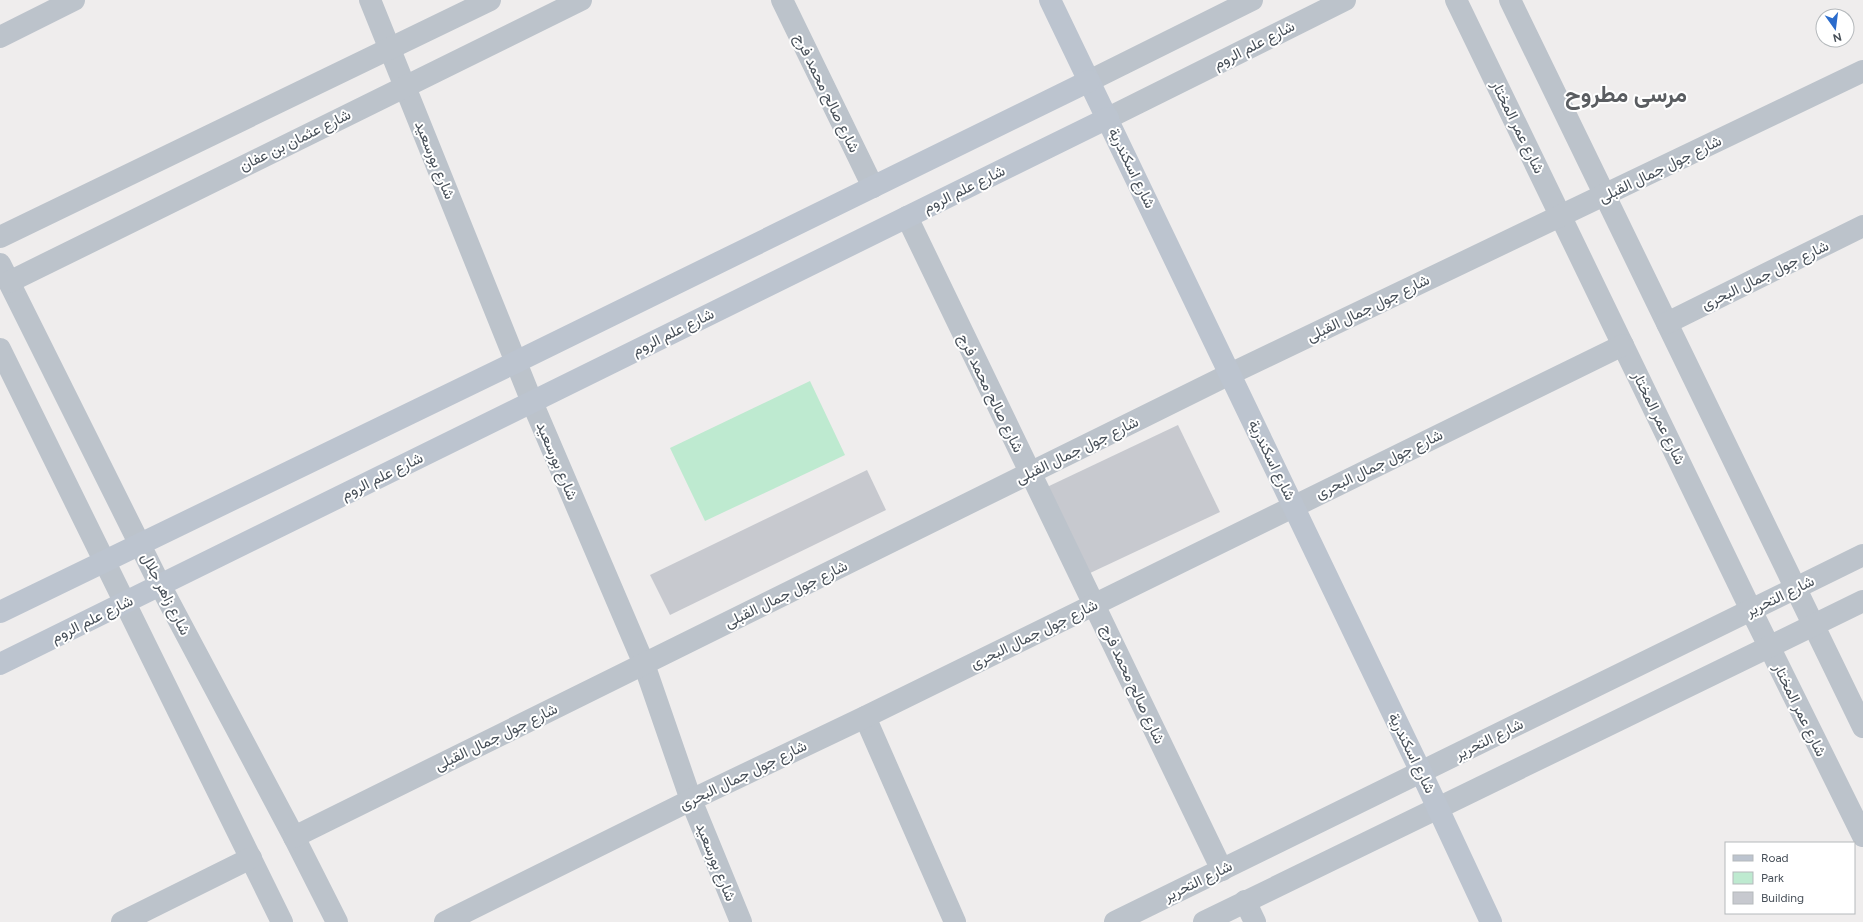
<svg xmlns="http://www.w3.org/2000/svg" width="1863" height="922" viewBox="0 0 1863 922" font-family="Figtree,Vazirmatn,sans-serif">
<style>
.green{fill:#beead0}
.building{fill:#c7c9cf}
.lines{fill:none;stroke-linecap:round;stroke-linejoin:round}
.street{stroke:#bcc3cb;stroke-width:22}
.secondary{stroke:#bcc4cf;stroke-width:22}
.labels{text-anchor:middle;stroke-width:4;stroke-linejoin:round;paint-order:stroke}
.street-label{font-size:15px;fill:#474f58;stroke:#fff}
.town-label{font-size:23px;font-weight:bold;fill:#5a5d61;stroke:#fff}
</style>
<rect width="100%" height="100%" fill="#efeded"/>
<path class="green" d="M 810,381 L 845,455 L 705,521 L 670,448 Z"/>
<g class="building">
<path d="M 1178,425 L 1220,512 L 1088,574 L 1047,487 Z"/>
<path d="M 867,470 L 886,510 L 670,615 L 650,575 Z"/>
</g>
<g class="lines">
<g class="street">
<path d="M 370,0 L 532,402 L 644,664 L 691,800 L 741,922"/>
<path d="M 782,0 L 873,187"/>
<path d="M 1456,0 L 1751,610 L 1863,836"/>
<path d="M 1510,0 L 1863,727"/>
<path d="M 0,37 L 74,0"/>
<path d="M 1089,81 L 1252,0"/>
<path d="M 1108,118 L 1345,0"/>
<path d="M 907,217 C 1011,435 1118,652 1222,870"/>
<path d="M 0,237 L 490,0"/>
<path d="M 0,264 L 160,585 L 294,837 L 337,922"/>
<path d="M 9,282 L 581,0"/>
<path d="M 1667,323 L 1863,226"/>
<path d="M 0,349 L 282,922"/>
<path d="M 865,717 L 955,922"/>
<path d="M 294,837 L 1230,374 L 1863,71"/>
<path d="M 1245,901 L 1255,922"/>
<path d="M 122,922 L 251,858"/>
<path d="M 445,922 L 691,800 L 865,717 L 1623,345"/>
<path d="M 1115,922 L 1863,555"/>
<path d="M 1204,922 L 1863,601"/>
</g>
<g class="secondary">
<path d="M 1050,0 L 1421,772 L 1491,922"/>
<path d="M 0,612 L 516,362 L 1089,81"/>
<path d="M 0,664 L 1108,118"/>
</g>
</g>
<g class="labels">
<g class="street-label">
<text transform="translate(1254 45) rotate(-27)" y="5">شارع علم الروم</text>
<text transform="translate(827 93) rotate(64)" y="5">شارع صالح محمد فرج</text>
<text transform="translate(1518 127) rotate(64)" y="5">شارع عمر المختار</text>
<text transform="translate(295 140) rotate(-26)" y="5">شارع عثمان بن عفان</text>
<text transform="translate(435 160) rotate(68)" y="5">شارع بورسعيد</text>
<text transform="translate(1132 168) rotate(64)" y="5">شارع اسكندرية</text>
<text transform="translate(1660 169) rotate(-26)" y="5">شارع جول جمال القبلى</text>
<text transform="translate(964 189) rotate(-26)" y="5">شارع علم الروم</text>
<text transform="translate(1765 275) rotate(-26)" y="5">شارع جول جمال البحرى</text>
<text transform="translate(1368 308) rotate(-26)" y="5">شارع جول جمال القبلى</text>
<text transform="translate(673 332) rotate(-26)" y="5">شارع علم الروم</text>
<text transform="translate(991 393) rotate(64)" y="5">شارع صالح محمد فرج</text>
<text transform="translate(1659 418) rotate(64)" y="5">شارع عمر المختار</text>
<text transform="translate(1077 450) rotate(-26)" y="5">شارع جول جمال القبلى</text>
<text transform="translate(1272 460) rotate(64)" y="5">شارع اسكندرية</text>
<text transform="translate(557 461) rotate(67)" y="5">شارع بورسعيد</text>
<text transform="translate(1379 464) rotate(-26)" y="5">شارع جول جمال البحرى</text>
<text transform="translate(382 476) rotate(-26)" y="5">شارع علم الروم</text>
<text transform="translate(166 594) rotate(63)" y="5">شارع زاهر جلال</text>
<text transform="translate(786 594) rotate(-26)" y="5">شارع جول جمال القبلى</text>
<text transform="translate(1780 596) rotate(-26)" y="5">شارع التحرير</text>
<text transform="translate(92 619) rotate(-26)" y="5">شارع علم الروم</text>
<text transform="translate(1034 634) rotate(-26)" y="5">شارع جول جمال البحرى</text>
<text transform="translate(1133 684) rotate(65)" y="5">شارع صالح محمد فرج</text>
<text transform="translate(1800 710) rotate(64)" y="5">شارع عمر المختار</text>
<text transform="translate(496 737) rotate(-26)" y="5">شارع جول جمال القبلى</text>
<text transform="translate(1489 739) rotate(-26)" y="5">شارع التحرير</text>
<text transform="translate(1412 753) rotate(64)" y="5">شارع اسكندرية</text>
<text transform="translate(743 775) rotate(-26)" y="5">شارع جول جمال البحرى</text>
<text transform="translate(716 862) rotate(68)" y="5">شارع بورسعيد</text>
<text transform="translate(1198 881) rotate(-26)" y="5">شارع التحرير</text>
</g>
<g class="town-label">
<text x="1626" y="102">مرسى مطروح</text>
</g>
</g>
<rect x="1725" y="842" width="130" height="72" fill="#ffffff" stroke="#b5b9bc"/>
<rect x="1733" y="855" width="20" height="6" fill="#bcc4cf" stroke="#b5b9bc"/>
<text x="1761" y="862" font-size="12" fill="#474f58">Road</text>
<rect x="1733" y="872" width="20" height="12" fill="#beead0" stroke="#b5b9bc"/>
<text x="1761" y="882" font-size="12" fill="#474f58">Park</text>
<rect x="1733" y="892" width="20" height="12" fill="#c7c9cf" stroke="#b5b9bc"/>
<text x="1761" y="902" font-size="12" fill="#474f58">Building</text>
<g transform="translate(1835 28) rotate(166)"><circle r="19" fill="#ffffff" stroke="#b5b9bc"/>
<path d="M0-3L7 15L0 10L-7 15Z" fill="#2a6bcc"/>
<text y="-6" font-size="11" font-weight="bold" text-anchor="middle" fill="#474f58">N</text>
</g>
</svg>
